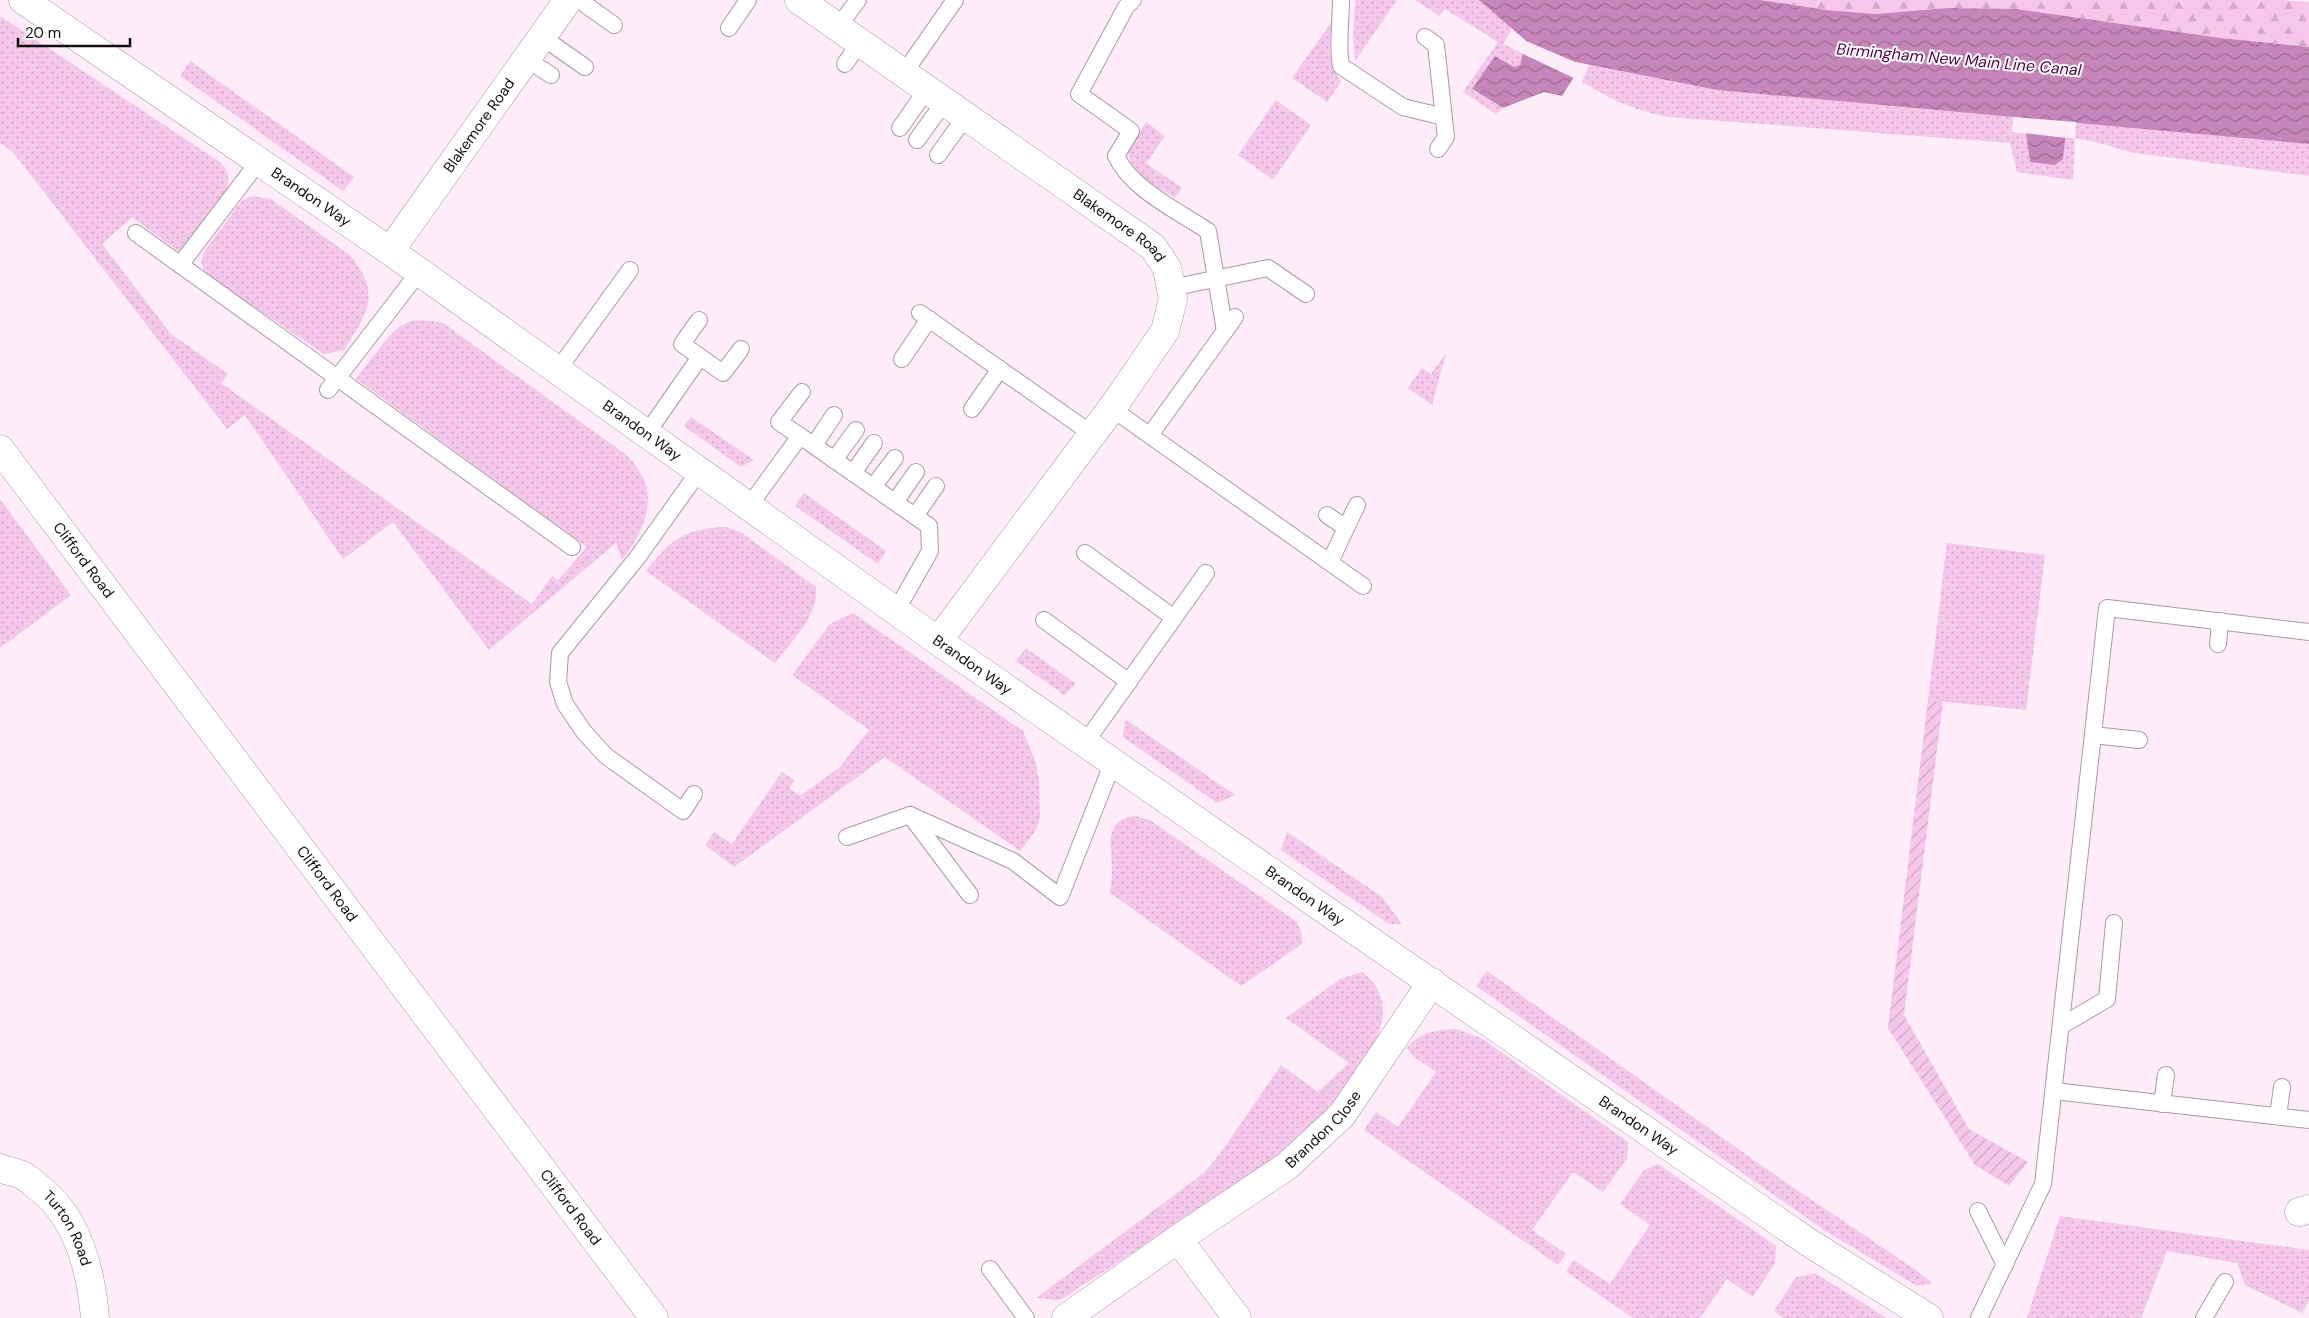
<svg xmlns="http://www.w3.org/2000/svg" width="2309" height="1318" viewBox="0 0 2309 1318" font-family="'DM Sans',sans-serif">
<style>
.grass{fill:url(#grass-dots)}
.forest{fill:url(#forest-firs)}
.garden{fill:url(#garden-furrows)}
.water{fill:url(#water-waves)}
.pier{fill:#feecf9}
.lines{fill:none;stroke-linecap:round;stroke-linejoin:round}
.service-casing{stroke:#aa99a6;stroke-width:18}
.minor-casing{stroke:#aa99a6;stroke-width:29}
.tertiary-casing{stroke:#aa99a6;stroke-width:29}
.service{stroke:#fff;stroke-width:16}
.minor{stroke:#fff;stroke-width:28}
.tertiary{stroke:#fff;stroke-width:28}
.labels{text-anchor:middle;stroke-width:4;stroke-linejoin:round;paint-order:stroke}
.street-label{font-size:15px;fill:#130d12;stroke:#fff}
.water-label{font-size:16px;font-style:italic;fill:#4f0046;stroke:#fff}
</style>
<defs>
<pattern id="grass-dots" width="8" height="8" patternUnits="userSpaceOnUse" patternTransform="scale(1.25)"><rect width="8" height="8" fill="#f5c7ea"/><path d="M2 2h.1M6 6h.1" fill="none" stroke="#d1aac8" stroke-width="1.8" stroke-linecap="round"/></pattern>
<pattern id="forest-firs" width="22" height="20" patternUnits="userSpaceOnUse" patternTransform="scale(1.25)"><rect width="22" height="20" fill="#f5c7ea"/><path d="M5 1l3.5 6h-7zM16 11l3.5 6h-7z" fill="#d1aac8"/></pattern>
<pattern id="garden-furrows" width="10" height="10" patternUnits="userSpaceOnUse" patternTransform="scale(1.25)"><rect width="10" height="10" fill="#f5c7ea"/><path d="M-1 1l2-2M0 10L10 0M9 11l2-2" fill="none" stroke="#d1aac8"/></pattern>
<pattern id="water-waves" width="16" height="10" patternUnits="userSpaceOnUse" patternTransform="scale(1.25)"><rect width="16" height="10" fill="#c686b9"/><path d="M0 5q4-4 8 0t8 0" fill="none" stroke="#a06c95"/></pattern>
</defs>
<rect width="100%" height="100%" fill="#feecf9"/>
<g class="grass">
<path d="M 1355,0 L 1397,0 L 1355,61 L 1353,35 Z"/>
<path d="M 1415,0 L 1479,0 L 1512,29 L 1503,44 L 1524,54 L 1520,65 L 1472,90 L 1503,108 L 1496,114 L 1463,92 L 1498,42 L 1445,9 L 1439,16 Z"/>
<path d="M 0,16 L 220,162 C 228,170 230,178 227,189 L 179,252 L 132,217 L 102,244 L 171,334 L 228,374 L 221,383 L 532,604 L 552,576 L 558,580 L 587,547 L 356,379 C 369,363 393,324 412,321 C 423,319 433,321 443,323 L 625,454 C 662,487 649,525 622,560 L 616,543 L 489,650 L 393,522 L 343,559 L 245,415 L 227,429 L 13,152 L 0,143 Z"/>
<path d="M 1333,20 C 1329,45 1327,60 1341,82 L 1327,102 L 1292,78 Z"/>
<path d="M 190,61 L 354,177 L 343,191 L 180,76 Z"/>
<path d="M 1589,65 L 1717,90 L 2013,117 L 2012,132 L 2027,134 L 2030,162 L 2063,159 L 2065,138 L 2075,138 L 2076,122 L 2309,144 L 2309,176 L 2129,152 L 2104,144 L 2075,138 L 2073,180 L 2017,172 L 2010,143 L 1669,117 C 1630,109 1615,101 1582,82 Z"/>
<path d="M 1276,100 L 1311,125 L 1273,180 L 1238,155 Z"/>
<path d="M 1146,122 L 1165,136 L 1146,163 L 1182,188 L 1175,198 C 1154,185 1133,178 1128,151 Z"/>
<path d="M 253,196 L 271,199 L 351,256 C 382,295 367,313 344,350 L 324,354 L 208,276 C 201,267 200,262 204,252 L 242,200 Z"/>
<path d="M 1446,353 L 1432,405 L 1408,388 L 1422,368 L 1431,374 Z"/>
<path d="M 691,417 L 754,460 L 741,467 L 684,426 Z"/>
<path d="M 804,493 L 886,551 L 878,564 L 795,506 Z"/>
<path d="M 0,499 L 71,595 L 0,648 Z"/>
<path d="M 726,527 L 742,533 L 816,587 C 820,614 790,643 775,663 L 646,571 C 670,540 686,528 726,527 Z"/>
<path d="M 1947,543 L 2045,555 L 2026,710 L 1928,700 Z"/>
<path d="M 853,613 L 1023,731 L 1036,763 L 1039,781 L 1040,817 L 1036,830 L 1020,851 L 885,757 L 734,867 L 705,845 L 714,832 L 732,844 L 782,772 L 794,780 L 789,788 L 800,796 L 839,768 L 869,730 L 792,675 L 830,624 Z"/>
<path d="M 1026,648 L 1076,684 L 1064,695 L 1016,661 Z"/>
<path d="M 1125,719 L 1235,795 L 1217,803 L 1123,737 Z"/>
<path d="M 1136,816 L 1150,820 L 1297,922 L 1302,935 L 1302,944 L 1241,986 L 1110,893 C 1111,885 1112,877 1112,869 C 1112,846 1103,819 1136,816 Z"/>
<path d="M 1287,832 L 1381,896 L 1402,924 L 1389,924 L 1281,850 Z"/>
<path d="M 1487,971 L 1785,1182 L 1916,1270 L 1933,1284 L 1917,1286 L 1824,1230 L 1476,986 Z"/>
<path d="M 1362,972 C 1431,1023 1310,1126 1273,1162 L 1060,1300 L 1036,1298 L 1204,1173 L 1222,1151 L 1281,1065 L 1318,1092 L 1349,1063 L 1286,1018 L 1340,979 Z"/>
<path d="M 1456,1029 L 1481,1038 L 1628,1142 L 1627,1158 L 1603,1192 L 1573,1172 L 1532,1230 L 1566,1254 L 1558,1265 L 1364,1130 L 1376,1112 L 1398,1127 L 1436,1072 L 1414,1057 L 1407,1048 C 1421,1031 1435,1031 1456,1029 Z"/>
<path d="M 1658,1164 L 1776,1246 L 1775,1263 L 1753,1297 L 1727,1279 L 1700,1318 L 1633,1318 L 1566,1272 L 1574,1260 L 1610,1284 L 1650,1225 L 1620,1204 L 1644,1170 Z"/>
<path d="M 2060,1216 L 2309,1250 L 2309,1300 L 2302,1313 L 2245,1285 L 2237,1263 L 2167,1251 L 2141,1318 L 2027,1318 Z"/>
<path d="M 1815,1273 L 1887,1318 L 1783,1318 L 1774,1311 L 1796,1277 Z"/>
</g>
<path class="forest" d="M 1761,0 L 2280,0 L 2309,2 L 2309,47 L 2221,38 L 2017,9 L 1948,8 L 1875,14 L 1826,10 Z"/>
<path class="garden" d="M 1928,700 L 1943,702 L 1904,1015 L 1969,1129 L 2028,1162 L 2009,1186 L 1975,1165 L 1888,1028 Z"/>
<path class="water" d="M 1479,0 L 1761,0 L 1826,10 L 1875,14 L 1948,8 L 2017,9 L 2221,38 L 2309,47 L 2309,144 L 2067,122 L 2063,159 L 2055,165 L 2030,162 L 2024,118 L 1717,90 L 1575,62 L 1567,74 L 1574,77 L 1562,96 L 1544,92 L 1503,108 L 1472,89 L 1495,56 L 1514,67 L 1520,65 L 1526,41 Z"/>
<g class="pier">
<path d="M 1512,29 L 1526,41 L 1575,62 L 1589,65 L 1588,67 L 1576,65 L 1571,73 L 1576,76 L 1576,79 L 1521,53 L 1523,42 L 1511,31 Z"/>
<path d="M 2013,117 L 2076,122 L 2076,125 L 2068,124 L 2067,138 L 2024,133 L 2022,120 L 2013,119 Z"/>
</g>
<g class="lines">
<g class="service-casing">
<g id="service">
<path d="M 579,0 L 614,25"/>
<path d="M 1133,0 L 1126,7 L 1079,94 L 1131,131 L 1116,156 C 1131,189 1178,211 1208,231 L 1225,331"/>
<path d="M 1341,0 C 1341,22 1337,44 1341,66 L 1403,107 L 1444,117"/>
<path d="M 838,27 L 858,0"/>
<path d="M 729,28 L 748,0"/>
<path d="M 542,37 L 585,67"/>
<path d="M 1425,37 L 1436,45 L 1446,137 L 1438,149"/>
<path d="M 526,59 L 551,75"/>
<path d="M 845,64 L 860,42"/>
<path d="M 904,73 L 955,0"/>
<path d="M 900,128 L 927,89"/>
<path d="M 917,140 L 945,101"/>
<path d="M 938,155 L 966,116"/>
<path d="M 136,233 L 572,547"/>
<path d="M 180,265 L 259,161"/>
<path d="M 1171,288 L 1268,268 L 1306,294"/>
<path d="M 920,313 L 1092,434"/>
<path d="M 699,320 L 682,344 L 723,373 L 741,349"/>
<path d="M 902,359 L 929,319"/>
<path d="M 557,371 L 630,270"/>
<path d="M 328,390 L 419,272"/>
<path d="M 1111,408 L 1363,586"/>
<path d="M 972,409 L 1000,369"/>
<path d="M 647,433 L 700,357"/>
<path d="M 1150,435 L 1235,317"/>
<path d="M 800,436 L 779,422 L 802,392"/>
<path d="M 814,445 L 834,415"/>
<path d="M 834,460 L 856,430"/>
<path d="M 853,473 L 874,443"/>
<path d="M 873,487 L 895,458"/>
<path d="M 895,502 L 916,472"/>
<path d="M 749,506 L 800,436 L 929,526 L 930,551 L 896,611"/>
<path d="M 1327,515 L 1346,528"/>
<path d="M 915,516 L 936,486"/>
<path d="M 1085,553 L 1174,618"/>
<path d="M 1330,562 L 1357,505"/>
<path d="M 1044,620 L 1129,682"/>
<path d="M 2218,644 L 2220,621"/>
<path d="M 2093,735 L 2139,740"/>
<path d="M 1085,743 L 1206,573"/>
<path d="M 694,794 L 683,811 L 606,756 L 584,732 L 565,704 L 558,682 L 560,653 L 637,558 L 700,470"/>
<path d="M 910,815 L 1013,861 L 1060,897 L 1113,762"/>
<path d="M 847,837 L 910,815 L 970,895"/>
<path d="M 2061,1026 L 2107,999 L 2114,923"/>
<path d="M 2054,1091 L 2309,1120"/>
<path d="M 2162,1104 L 2166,1075"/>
<path d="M 2278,1116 L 2282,1087"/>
<path d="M 1978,1211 L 2005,1265"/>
<path d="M 990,1269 L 1026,1318"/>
<path d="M 1979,1318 L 2043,1184 L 2107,608 L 2309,632"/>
<path d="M 2204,1318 L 2225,1282"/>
</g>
</g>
<g class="minor-casing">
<g id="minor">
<path id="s1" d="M 799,0 L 1153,247 L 1167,268 L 1173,299 L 1165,331 L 1117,401 L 938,641"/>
<path id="s2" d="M 390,251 L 568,0"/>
<path id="s3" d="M 0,449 L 654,1318"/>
<path id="s4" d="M 0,1168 C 7,1171 15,1172 22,1175 C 28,1178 33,1183 38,1187 C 78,1217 91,1270 95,1318"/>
<path d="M 2299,1212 L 2309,1209"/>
<path d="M 1178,1239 L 1237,1318"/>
<path id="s5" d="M 1066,1318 L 1178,1239 L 1287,1166 L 1342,1115 L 1432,982"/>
</g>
</g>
<g class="tertiary-casing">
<g id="tertiary">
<path id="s6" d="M 23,0 L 390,251 L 938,641 L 1321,907 L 1808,1242 L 1929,1318"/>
</g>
</g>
<use href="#service" class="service"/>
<use href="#minor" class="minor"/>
<use href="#tertiary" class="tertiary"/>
</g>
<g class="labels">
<g class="street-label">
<text dy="5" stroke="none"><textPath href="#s2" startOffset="154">Blakemore Road</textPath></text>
<text dy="5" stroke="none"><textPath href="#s6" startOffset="349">Brandon Way</textPath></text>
<text dy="5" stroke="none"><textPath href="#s1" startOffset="392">Blakemore Road</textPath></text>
<text dy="5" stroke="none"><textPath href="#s6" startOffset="754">Brandon Way</textPath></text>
<text dy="5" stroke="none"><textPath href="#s3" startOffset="139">Clifford Road</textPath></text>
<text dy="5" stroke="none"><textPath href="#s6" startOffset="1159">Brandon Way</textPath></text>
<text dy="5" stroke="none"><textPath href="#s3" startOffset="544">Clifford Road</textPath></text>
<text dy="5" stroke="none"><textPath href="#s6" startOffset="1564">Brandon Way</textPath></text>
<text dy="5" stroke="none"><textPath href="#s6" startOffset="1969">Brandon Way</textPath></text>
<text dy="5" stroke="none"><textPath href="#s5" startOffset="320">Brandon Close</textPath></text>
<text dy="5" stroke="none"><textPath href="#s3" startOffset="949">Clifford Road</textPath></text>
<text dy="5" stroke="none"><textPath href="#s4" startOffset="95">Turton Road</textPath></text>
</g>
<g class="water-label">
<text transform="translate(1959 59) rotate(5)" y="6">Birmingham New Main Line Canal</text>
</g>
</g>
<path d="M18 38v8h112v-8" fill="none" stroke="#130d12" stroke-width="2.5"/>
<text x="25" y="38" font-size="15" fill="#130d12" stroke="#ffffff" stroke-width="4" paint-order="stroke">20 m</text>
</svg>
